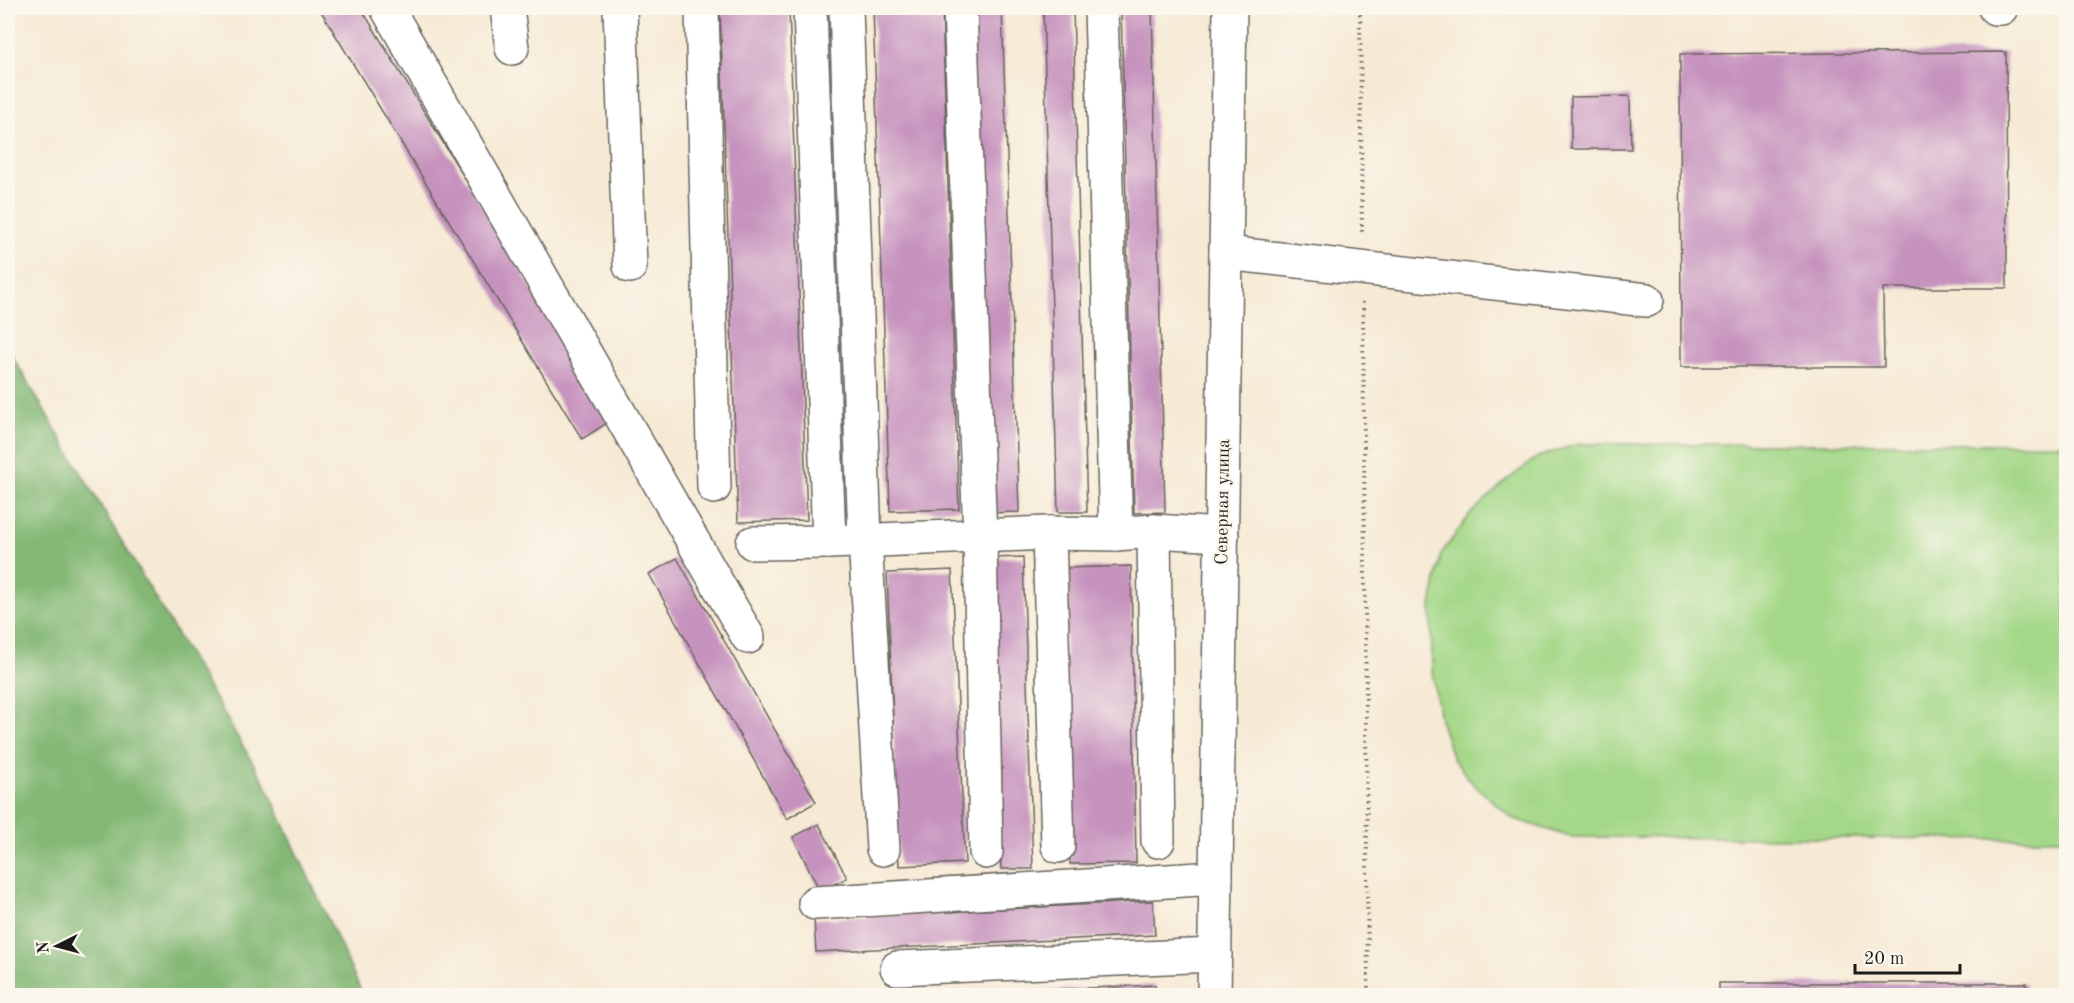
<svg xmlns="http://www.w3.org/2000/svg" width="2074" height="1003" viewBox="0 0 2074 1003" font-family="'Old Standard TT',serif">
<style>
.green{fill:#a4d888;stroke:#607a52;stroke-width:1.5}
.forest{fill:#83b874;stroke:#506a48;stroke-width:1.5}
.building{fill:#c693be}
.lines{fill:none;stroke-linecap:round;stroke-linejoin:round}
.minor-casing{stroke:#68645d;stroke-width:36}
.path{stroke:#68645d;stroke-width:4;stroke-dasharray:1.5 4.5;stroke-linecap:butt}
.minor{stroke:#fff;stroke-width:33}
.labels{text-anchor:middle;stroke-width:5;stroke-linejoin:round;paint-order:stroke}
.street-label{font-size:18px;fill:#1c1c1c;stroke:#fbf7ec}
</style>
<rect width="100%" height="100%" fill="#fbf7ec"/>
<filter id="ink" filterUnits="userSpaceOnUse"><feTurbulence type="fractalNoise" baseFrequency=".0167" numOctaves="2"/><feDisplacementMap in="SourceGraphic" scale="12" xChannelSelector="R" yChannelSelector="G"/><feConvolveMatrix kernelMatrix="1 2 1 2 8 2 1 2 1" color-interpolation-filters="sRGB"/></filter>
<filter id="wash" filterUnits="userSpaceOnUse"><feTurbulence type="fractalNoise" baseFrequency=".008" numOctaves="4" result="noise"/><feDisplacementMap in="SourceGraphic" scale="24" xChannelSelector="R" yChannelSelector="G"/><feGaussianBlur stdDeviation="1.35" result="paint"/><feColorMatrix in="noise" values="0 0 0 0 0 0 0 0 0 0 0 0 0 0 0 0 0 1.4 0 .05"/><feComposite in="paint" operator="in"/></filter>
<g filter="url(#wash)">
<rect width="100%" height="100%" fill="#f6ead5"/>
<path class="green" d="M 1578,444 L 2066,444 L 2066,839 L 1570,837 L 1512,818 L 1473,784 L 1453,759 L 1440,719 L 1432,671 L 1431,606 L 1441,554 L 1472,512 L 1507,480 L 1538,457 Z"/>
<path class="forest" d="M 8,349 L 266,785 L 363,995 L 8,995 Z"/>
<g id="blocks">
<g class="building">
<path d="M 319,8 L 361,8 L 612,420 L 582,439 Z"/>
<path d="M 720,8 L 789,8 L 807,520 L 738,522 Z"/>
<path d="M 873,8 L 942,8 L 959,509 L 890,511 Z"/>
<path d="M 965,8 L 1002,8 L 1019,512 L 983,513 Z"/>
<path d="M 1043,8 L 1073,8 L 1087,512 L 1058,512 Z"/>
<path d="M 1121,8 L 1152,8 L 1165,512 L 1134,513 Z"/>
<path d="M 2006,52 L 2007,288 L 1883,288 L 1884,367 L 1681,367 L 1680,54 Z"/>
<path d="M 1630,96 L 1631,149 L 1571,149 L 1571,97 Z"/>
<path d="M 1023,557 L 1033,869 L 1001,869 L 992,558 Z"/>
<path d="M 677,558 L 816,802 L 787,819 L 649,574 Z"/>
<path d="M 1131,566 L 1136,863 L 1070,864 L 1064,568 Z"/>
<path d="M 952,570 L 965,863 L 899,866 L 887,573 Z"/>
<path d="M 819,824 L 847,878 L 820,891 L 793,837 Z"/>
<path d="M 1153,901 L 1155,935 L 816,952 L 814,919 Z"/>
<rect x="1719" y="983" width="307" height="13"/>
<path d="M 1155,985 L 1156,996 L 963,996 L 963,994 Z"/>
</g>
</g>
</g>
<g filter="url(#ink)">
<use href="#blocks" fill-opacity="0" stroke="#68645d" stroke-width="1.5"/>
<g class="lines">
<g class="minor-casing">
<g id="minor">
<path d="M 387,8 L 748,637"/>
<path d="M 507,8 L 512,48"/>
<path d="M 620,8 L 630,266"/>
<path d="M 702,8 L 714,487"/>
<path d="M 810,8 L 829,542"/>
<path d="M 846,8 L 865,539 L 883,849"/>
<path d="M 960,8 L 980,537 L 986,852"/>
<path d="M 1101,8 L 1116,534"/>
<path d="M 1995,8 L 2001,8"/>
<path d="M 1226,253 L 1647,300"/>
<path d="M 1154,531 L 1158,841"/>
<path d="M 1049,533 L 1058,846"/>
<path d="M 753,543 L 829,542 L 1049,533 L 1116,534 L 1154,531 L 1222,535"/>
<path d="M 815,903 L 1216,878"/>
<path d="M 897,968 L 1215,955"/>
<path d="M 1214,996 L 1230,8"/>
</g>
</g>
<g class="path">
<path d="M 1360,8 L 1362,235"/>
<path d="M 1363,302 L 1368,996"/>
</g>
<use href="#minor" class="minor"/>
</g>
</g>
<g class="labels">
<g class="street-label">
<text transform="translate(1222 502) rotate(-89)" y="6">Северная улица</text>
</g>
</g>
<rect width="2074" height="1003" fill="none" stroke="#fbf7ec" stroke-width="30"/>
<g transform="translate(57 946) rotate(264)" stroke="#fbf7ec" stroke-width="4.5" paint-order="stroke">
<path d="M0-4.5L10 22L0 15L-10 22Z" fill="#1c1c1c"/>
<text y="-9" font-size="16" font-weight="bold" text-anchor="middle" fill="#1c1c1c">N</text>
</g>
<path d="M1855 964v9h105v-9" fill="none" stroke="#1c1c1c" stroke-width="3"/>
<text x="1864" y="964" font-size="18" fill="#1c1c1c" stroke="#fbf7ec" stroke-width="4.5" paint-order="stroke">20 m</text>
</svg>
